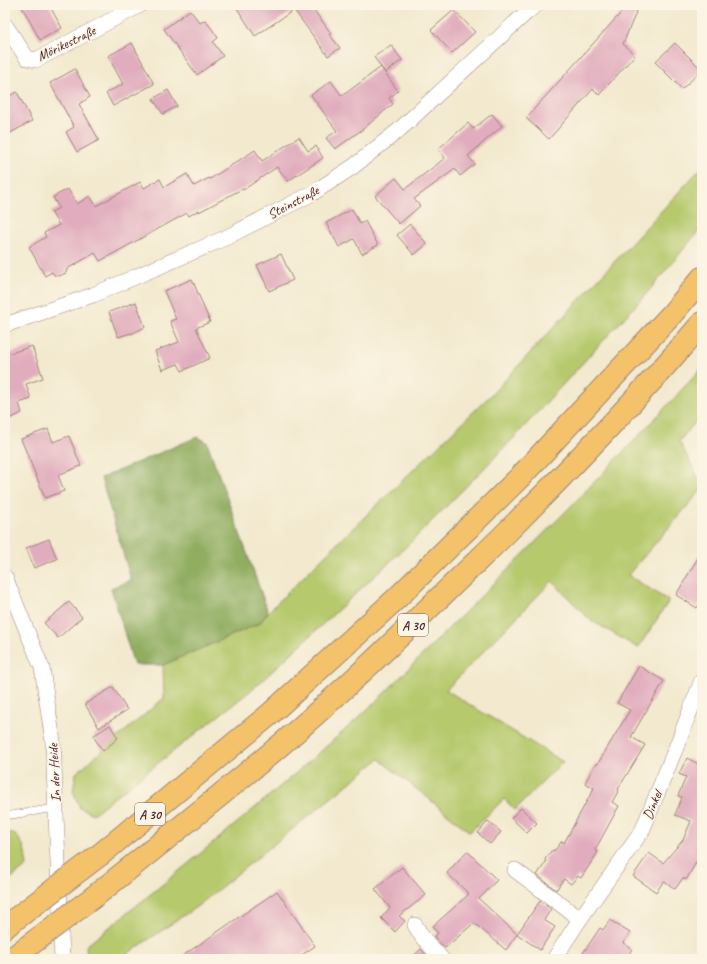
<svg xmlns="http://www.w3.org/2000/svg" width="707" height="964" viewBox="0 0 707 964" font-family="Caveat,sans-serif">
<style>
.green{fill:#b6c96d;stroke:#80744c}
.forest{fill:#90ad60;stroke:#6d6646}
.building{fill:#e1adbe}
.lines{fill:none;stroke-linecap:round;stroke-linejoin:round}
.service-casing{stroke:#9e847c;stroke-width:8}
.minor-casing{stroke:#9e847c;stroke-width:16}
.motorway-casing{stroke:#9e847c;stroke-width:24}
.service{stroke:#fff;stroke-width:7}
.minor{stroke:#fff;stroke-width:15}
.motorway{stroke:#f3c26a;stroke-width:22}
.motorway-bridge-casing{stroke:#9e847c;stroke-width:24;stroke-linecap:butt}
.motorway-bridge{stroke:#f3c26a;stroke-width:22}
.labels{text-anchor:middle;stroke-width:3.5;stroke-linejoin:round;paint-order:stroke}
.shield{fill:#fcf5e5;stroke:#7f5f63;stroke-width:1}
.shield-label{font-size:13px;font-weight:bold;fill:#4a1f2b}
.street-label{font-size:14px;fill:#4a1f2b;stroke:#fcf5e5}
</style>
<rect width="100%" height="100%" fill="#fcf5e5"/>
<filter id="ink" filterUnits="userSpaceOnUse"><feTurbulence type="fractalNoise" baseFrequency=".025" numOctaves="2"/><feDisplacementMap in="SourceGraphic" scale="8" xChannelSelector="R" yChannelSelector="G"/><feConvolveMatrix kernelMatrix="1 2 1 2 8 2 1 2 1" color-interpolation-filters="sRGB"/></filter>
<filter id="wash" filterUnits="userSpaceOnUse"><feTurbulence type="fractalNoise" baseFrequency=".012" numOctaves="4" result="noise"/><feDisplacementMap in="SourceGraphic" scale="16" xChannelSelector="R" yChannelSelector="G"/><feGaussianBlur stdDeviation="0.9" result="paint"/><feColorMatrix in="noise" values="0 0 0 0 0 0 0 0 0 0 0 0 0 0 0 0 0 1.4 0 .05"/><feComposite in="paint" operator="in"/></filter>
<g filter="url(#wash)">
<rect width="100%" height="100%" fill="#f2e9ce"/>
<g class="green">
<path d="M 702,167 L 702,227 L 648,292 L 510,442 L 409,544 L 254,688 L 93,814 L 80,808 L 73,791 L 76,773 L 164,698 L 163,665 L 260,623 L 268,612 L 322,558 L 494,392 Z"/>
<path d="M 702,368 L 702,415 L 679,441 L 702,485 L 702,489 L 628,575 L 669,601 L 638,648 L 589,619 L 552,581 L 446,690 L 563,762 L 515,810 L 504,799 L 470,832 L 379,759 L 199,905 L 120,959 L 90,959 L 87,956 L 86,946 C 178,873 269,798 356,720 C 389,690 419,658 450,627 C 536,543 620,457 702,368 Z"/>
<path d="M 5,830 L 17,836 L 24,847 L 27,866 L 5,883 Z"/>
</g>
<path class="forest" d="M 197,437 L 207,442 L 268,612 L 260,623 L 163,665 L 134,665 L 111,588 L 131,580 L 101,478 Z"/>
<g id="blocks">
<g class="building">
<path d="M 21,5 L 49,5 L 62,28 L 40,40 Z"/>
<path d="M 235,5 L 310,5 L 331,33 L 329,34 L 340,48 L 328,56 L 294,10 L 255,36 Z"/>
<path d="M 628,5 L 639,5 L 623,44 L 635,55 L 599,95 L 593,89 L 549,139 L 526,118 Z"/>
<path d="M 190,10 L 200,23 L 205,20 L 212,29 L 218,38 L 213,42 L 223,56 L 197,75 L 164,29 Z"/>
<path d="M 454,10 L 475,32 L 452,53 L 431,30 Z"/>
<path d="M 132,43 L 154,84 L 113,106 L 106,93 L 123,84 L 108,56 Z"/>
<path d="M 675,43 L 702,70 L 682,89 L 655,62 Z"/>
<path d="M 391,45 L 402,60 L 385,73 L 374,57 Z"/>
<path d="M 381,67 L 398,91 L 389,98 L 393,104 L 363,129 L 335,149 L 326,138 L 337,131 L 311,95 L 331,81 L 342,96 Z"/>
<path d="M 75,69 L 90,97 L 79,104 L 99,140 L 77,152 L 66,132 L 74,127 L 50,83 Z"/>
<path d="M 168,90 L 177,106 L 163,114 L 153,99 Z"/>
<path d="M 17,92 L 32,121 L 5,136 L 5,98 Z"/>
<path d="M 492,114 L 502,126 L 468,156 L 475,164 L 460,176 L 455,169 L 414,199 L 420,206 L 399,224 L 375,196 L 396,178 L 405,189 L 445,158 L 438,149 L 451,138 L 468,123 L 473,129 Z"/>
<path d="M 299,137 L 308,151 L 316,146 L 323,158 L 288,181 L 277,167 L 243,190 L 242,189 L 199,212 L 199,210 L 189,216 L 187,213 L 100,261 L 95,253 L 67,269 L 66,273 L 59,276 L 54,275 L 52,272 L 45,276 L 29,247 L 46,237 L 44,233 L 59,225 L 51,212 L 59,208 L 53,197 L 68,189 L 77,204 L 90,196 L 96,206 L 140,182 L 144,188 L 160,179 L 164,187 L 187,174 L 194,186 L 209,178 L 210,179 L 255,150 L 262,161 Z"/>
<path d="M 352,209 L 360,224 L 365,221 L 378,245 L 362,254 L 354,239 L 339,247 L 326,223 Z"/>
<path d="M 410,224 L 427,244 L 414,255 L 397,235 Z"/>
<path d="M 281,254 L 293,280 L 269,291 L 257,265 Z"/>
<path d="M 192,279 L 210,322 L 196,328 L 210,358 L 182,371 L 178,364 L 162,370 L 155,351 L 179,342 L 170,321 L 176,319 L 164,291 Z"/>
<path d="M 136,302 L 145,327 L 131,334 L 131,333 L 118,337 L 109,312 Z"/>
<path d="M 32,346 L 43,378 L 26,384 L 31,399 L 19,403 L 22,413 L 5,421 L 5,355 Z"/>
<path d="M 48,429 L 53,442 L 69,436 L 81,466 L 58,475 L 64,491 L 45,498 L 21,439 Z"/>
<path d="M 49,539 L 57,559 L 34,568 L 26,548 Z"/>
<path d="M 702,551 L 702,600 L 697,608 L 676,595 Z"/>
<path d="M 69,602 L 82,617 L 58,638 L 44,623 Z"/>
<path d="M 639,666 L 664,681 L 631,737 L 645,745 L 618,789 L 619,790 L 612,802 L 619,806 L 595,850 L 598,852 L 581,878 L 578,876 L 571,884 L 564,879 L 556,890 L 537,875 L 546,862 L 545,859 L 551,851 L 555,850 L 562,841 L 564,843 L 594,788 L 585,783 L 595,764 L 597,765 L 630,710 L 617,703 Z"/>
<path d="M 113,687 L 127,710 L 99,728 L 85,704 Z"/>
<path d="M 110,725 L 118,738 L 103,751 L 93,736 Z"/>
<path d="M 687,758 L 702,766 L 702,852 L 686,880 L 683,878 L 675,889 L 664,881 L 656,892 L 633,876 L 649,853 L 663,863 L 683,840 L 691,821 L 675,815 L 682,797 L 678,796 L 686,777 L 679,774 Z"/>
<path d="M 521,808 L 537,823 L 527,833 L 511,818 Z"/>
<path d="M 488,821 L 501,832 L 490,844 L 478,833 Z"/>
<path d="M 467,851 L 497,880 L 479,899 L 517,934 L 506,950 L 474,923 L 445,948 L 434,937 L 438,933 L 432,927 L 469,894 L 447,873 Z"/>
<path d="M 402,867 L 426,895 L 399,916 L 405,921 L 395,932 L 381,918 L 390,908 L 375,889 Z"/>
<path d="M 277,891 L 315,946 L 296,959 L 178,959 Z"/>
<path d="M 540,901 L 551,909 L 544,920 L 555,927 L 540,950 L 517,934 Z"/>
<path d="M 610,920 L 630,933 L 623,943 L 632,949 L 626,959 L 592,959 L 583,953 L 600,928 L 603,930 Z"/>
<path d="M 421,949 L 430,959 L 410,959 Z"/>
</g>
</g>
</g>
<g filter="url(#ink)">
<use href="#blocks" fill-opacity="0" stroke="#9e847c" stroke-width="1"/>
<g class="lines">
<g class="service-casing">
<path id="service" d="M 5,816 L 55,808"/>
</g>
<g class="minor-casing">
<g id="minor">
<path d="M 5,25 L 27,58 L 36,60 L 140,5"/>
<path d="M 5,325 L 93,295 L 223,239 L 313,193 L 354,166 L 399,130 L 527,12 L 536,5"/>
<path d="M 5,577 L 42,668 L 53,742 L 62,959"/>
<path d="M 515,870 L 580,919"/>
<path d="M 415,925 L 423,938 L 442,959"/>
<path d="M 554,959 L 580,919 L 642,831 L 677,745 L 702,680"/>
</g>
</g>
<g class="motorway-casing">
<g id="motorway">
<path d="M 101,854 L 269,715 L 397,598 L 520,477 L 672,314 L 702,278"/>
<path d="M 95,896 C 158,845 222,795 284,742 C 359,677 430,607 501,538 C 570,469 639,398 702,323"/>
<path d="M 5,927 L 22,914"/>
<path d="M 11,959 L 23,950"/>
</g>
</g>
<use href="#service" class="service"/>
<use href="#minor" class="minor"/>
<use href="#motorway" class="motorway"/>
<g class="motorway-bridge-casing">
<g id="motorway-bridge">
<path d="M 22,914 L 101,854"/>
<path d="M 23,950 L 95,896"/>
</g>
</g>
<use href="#motorway-bridge" class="motorway-bridge"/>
</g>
</g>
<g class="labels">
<g class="shield">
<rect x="398" y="614" width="30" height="22" rx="3"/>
<rect x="135" y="803" width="30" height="22" rx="3"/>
</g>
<g class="shield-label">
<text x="413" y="630">A 30</text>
<text x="150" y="819">A 30</text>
</g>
<g class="street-label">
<text transform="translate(66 43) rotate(-26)" y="5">Mörikestraße</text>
<text transform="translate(293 202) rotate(-28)" y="5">Steinstraße</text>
<text transform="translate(54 773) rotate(-93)" y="5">In der Heide</text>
<text transform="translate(652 805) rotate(-67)" y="5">Dinkel</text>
</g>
</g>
<rect width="707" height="964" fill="none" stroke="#fcf5e5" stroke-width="20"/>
</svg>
